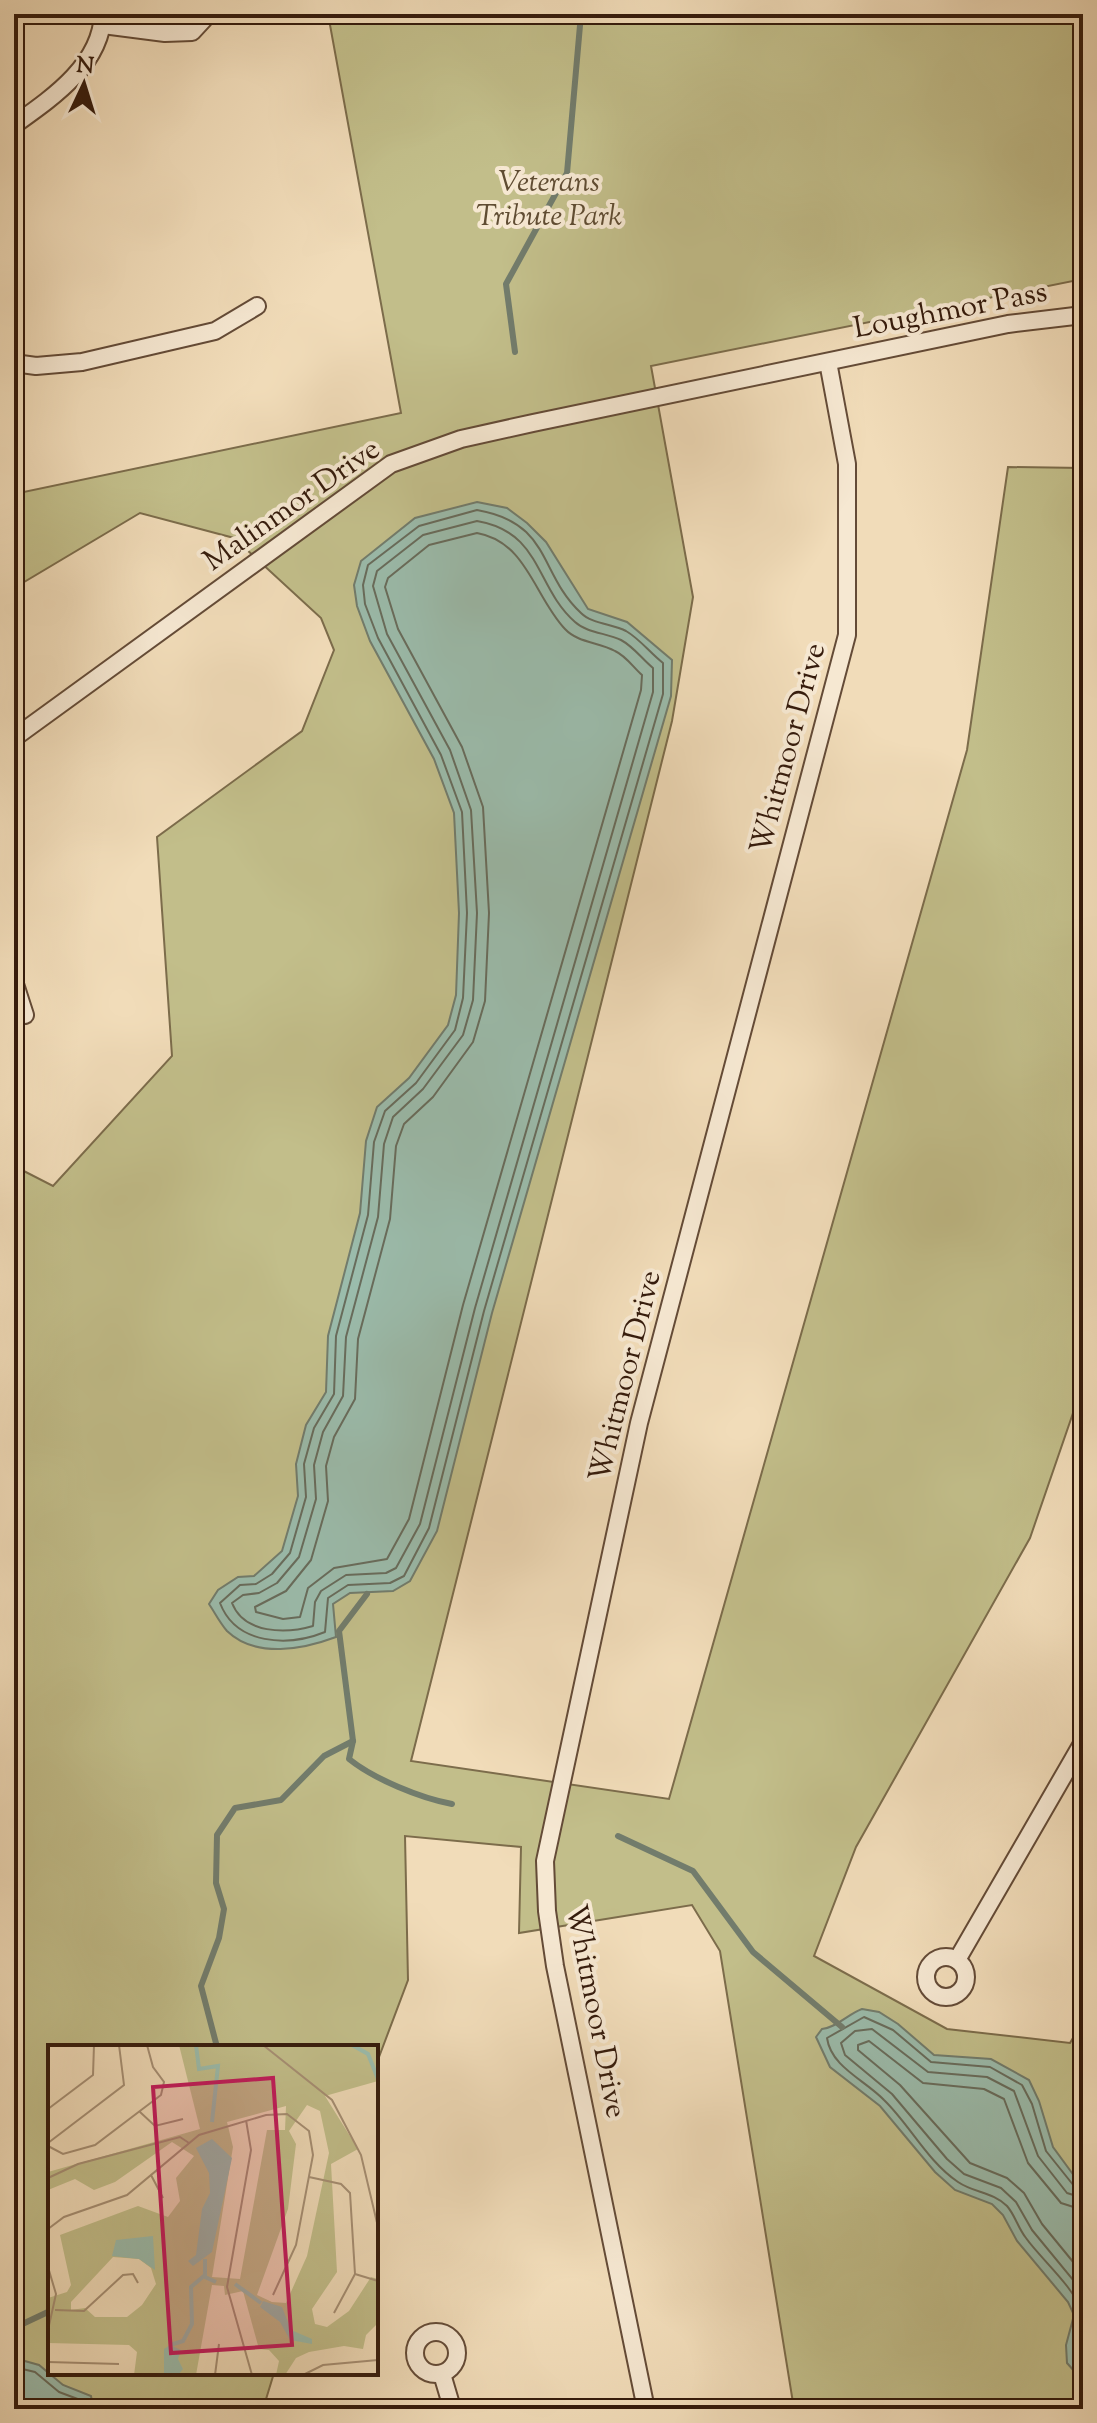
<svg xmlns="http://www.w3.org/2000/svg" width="1097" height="2423" viewBox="0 0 1097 2423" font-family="'Sorts Mill Goudy',serif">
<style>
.green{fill:#c2be8a;stroke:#7c6c4b;stroke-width:2}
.water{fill:#9bbcac;stroke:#727c6c;stroke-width:2}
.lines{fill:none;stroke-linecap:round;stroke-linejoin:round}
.shore{stroke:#686c5c;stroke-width:2}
.stream{stroke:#727c6c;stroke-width:6}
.street-casing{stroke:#644b37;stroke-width:20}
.street{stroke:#f6e8d2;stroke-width:16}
.labels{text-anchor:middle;stroke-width:8;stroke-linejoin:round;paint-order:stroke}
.park-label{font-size:30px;font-style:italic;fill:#5f4c32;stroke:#f6e8d2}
.street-label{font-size:30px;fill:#351b0c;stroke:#f6e8d2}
.inset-river{fill:none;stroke:#9bbcac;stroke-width:4}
.inset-road{fill:none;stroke:#a68f74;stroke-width:2}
.view{fill:#c2185b;fill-opacity:0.15;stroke:#c2185b;stroke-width:4}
.inset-edge{fill:none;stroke:#351b0c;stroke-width:4}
</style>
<rect width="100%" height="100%" fill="#f1dcb9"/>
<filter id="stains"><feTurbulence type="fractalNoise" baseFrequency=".0025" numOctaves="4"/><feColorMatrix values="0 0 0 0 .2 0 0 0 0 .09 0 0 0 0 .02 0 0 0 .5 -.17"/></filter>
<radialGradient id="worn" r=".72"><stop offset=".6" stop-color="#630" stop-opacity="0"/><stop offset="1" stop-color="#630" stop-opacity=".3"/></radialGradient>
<path class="green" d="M 328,14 L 1083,14 L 1083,279 L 651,366 L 693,597 L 672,721 L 411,1761 L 669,1799 L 967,750 L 1008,467 L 1083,468 L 1083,1384 L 1030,1538 L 856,1847 L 814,1956 L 947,2029 L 1070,2043 L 1083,2021 L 1083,2409 L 794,2409 L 720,1951 L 692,1905 L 519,1933 L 521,1847 L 405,1836 L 408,1980 L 376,2065 L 376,2047 L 50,2047 L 50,2373 L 274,2373 L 263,2409 L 14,2409 L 14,1166 L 53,1186 L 172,1056 L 157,837 L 302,731 L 334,650 L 321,618 L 234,538 L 140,513 L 14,588 L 14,494 L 401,413 Z"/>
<g class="water">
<path d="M 477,502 L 507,508 L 527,523 L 546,542 L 588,609 L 627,622 L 672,660 L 671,696 L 492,1313 L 437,1531 L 410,1581 L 393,1591 L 350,1593 L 333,1604 L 336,1637 C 304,1649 256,1659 227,1631 C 220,1623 215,1613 209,1604 L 218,1590 L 238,1577 L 254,1576 L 282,1551 L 298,1496 L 296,1464 L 306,1425 L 326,1392 L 328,1336 L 360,1213 L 366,1141 L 377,1107 L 409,1078 L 448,1025 L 456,995 L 459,913 L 454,813 L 434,759 L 370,641 L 357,606 L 354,585 L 361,561 L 415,518 Z"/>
<path d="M 862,2009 L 879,2012 L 898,2024 L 934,2055 L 991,2059 L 1029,2080 L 1039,2101 L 1053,2147 L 1083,2188 L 1083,2381 L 1067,2363 L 1066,2345 L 1074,2315 L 1068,2302 L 1017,2241 L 1003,2215 L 992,2204 L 955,2190 L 935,2172 L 880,2106 L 830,2067 L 816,2037 L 822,2029 C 836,2028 848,2014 862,2009 Z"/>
<path d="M 14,2358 L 39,2365 L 63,2385 L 91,2396 L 93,2407 L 14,2409 Z"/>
</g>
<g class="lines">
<g class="shore">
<path d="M 477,510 C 552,523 538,573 581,613 C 592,624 613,624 626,631 C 640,639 650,653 663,663 L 663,694 L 484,1311 L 429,1528 L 404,1576 L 390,1583 L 348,1585 L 328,1598 L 325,1632 C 288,1647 236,1645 220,1603 L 240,1585 L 256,1584 L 272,1574 L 290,1553 L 306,1497 L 304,1464 L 314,1428 L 334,1394 L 336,1336 L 368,1215 L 374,1142 L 385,1111 L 416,1083 L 455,1030 L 463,998 L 467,913 L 462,812 L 441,755 L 378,638 L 365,604 L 363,585 L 368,565 L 419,526 Z"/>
<path d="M 477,521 C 542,532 535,587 575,622 C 587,633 607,633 621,640 C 634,647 642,659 653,668 L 653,692 L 475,1308 L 420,1524 L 396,1568 L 386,1573 L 346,1575 L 321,1591 L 315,1602 L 313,1626 C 286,1634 244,1634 232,1603 L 243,1595 L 259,1593 L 277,1583 L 299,1557 L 316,1499 L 314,1465 L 323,1432 L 343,1396 L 346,1337 L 378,1217 L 384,1144 L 393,1117 L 423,1089 L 463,1035 L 473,1000 L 477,913 L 471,810 L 450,750 L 387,634 L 373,586 L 377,571 L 423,535 Z"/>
<path d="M 477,533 C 527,542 534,596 565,629 C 578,643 599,642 615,651 C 626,656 633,667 642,675 L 641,690 L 463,1305 L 409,1519 L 387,1559 L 334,1568 L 308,1588 L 300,1617 L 283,1619 L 256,1612 L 255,1607 L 286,1591 L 311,1560 L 328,1501 L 326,1466 L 334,1437 L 355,1399 L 358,1339 L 390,1219 L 396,1146 L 404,1124 L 433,1097 L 473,1042 L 485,1001 L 489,913 L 483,807 L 462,747 L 398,629 L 385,587 L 388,578 L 429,545 Z"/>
<path d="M 1083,2188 L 1074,2186 L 1046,2151 L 1032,2104 L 1022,2085 L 990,2067 L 931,2062 L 893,2030 L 864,2017 L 827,2038 C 831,2067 865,2080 884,2100 C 910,2125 927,2161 958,2182 C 974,2193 993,2192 1007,2206 C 1015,2215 1018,2228 1026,2238 C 1040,2258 1075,2288 1081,2311 C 1087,2333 1065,2348 1083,2369"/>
<path d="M 1083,2198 L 1067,2193 L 1038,2156 L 1014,2091 L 987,2077 L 928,2072 L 872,2029 L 855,2031 L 841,2043 L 845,2055 L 892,2094 L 947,2159 L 964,2174 L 1001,2188 L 1016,2202 L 1032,2230 L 1083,2292"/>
<path d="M 1083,2210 L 1061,2203 L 1028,2163 L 1004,2099 L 984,2089 L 923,2083 L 869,2041 L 858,2045 L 858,2050 L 900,2085 L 970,2163 L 1007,2178 L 1024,2193 L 1042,2224 L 1083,2274"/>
<path d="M 14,2367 L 35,2372 L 59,2392 L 83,2401 L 85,2409"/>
</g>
<g class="stream">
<path d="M 515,352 L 506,284 L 567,173 L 581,14"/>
<path d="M 367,1594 L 339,1631 L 353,1741 L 349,1759 C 374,1779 420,1798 452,1804"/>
<path d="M 618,1836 L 693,1871 L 753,1952 L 842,2027"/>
<path d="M 217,2047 L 201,1986 L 219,1938 L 224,1909 L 216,1883 L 217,1835 L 235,1808 L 281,1800 L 324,1756 L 353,1741"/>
<path d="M 14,2328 L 50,2311"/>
</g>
<g class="street-casing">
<g id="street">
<path d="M 103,25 L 165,33 L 192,32 L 204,19 L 203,14"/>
<path d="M 14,125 C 52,98 101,65 103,14"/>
<path d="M 14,363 L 36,366 L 82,362 L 215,331 L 257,306"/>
<path d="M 14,738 L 391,464 L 461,439 L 533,423 L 1008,324 L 1083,315"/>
<path d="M 14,981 L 25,1015"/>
<circle cx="946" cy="1977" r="20"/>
<path d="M 957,1960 L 1083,1742"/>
<circle cx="436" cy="2353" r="21"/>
<path d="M 442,2374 L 450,2401 L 447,2409"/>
<path d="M 646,2409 L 555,1966 L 547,1911 L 545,1861 L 639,1423 L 847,635 L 847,464 L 828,362"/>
</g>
</g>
<use href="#street" class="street"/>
</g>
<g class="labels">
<g class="park-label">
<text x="549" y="191">Veterans<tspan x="549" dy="34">Tribute Park</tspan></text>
</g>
<g class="street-label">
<text transform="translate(950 309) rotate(-11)" y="10">Loughmor Pass</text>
<text transform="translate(291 504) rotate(-35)" y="10">Malinmor Drive</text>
<text transform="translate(787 748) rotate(-75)" y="10">Whitmoor Drive</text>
<text transform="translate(624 1376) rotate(-76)" y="10">Whitmoor Drive</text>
<text transform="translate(597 2011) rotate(79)" y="10">Whitmoor Drive</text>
</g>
</g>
<g transform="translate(48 2045)">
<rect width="330" height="330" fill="#f1dcb9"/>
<path d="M 131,0 L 330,0 L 330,36 L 277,51 L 310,104 L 283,119 L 289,227 L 264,264 L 267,279 L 279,282 L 301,266 L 323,232 L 330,234 L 330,278 L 318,290 L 315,304 L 296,301 L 261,307 L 248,313 L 237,330 L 228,330 L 231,316 L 221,305 L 211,304 L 195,246 L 177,250 L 176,241 L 164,240 L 148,330 L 86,330 L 89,307 L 81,300 L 0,298 L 0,253 L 19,247 L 23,240 L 12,190 L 90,161 L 120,172 L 132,156 L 128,133 L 146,111 L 124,97 L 67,137 L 46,145 L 27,134 L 0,145 L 0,127 L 152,84 ZM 259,60 L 272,66 L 281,108 L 259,211 L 238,258 L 224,257 L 209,250 L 240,164 L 248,99 L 241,86 ZM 238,61 L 237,85 L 219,85 L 192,234 L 164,232 L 185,102 L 179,77 ZM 65,212 L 91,214 L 103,223 L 108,239 L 94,260 L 79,272 L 47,272 L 37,263 L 23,265 L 23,257 Z" fill="#c2be8a" fill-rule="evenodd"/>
<path d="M 164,94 L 184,113 L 164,207 L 145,221 L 140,216 L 148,210 L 154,164 L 162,148 L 161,128 L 148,103 ZM 105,191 L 107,225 L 91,214 L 64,211 L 68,195 ZM 215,256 L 234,262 L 243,285 L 264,294 L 264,299 L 242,295 L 232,277 L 212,262 ZM 122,300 L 133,305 L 130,314 L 135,324 L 130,330 L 116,330 L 116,304 Z" fill="#9bbcac"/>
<path class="inset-river" d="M 148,0 L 151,24 L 170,21 L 164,77M 304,0 L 320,9 L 330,34M 157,214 L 157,232 L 168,237M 187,239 L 213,258M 122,300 L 135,296 L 144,279 L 143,242 L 157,230"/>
<path class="inset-road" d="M 215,0 L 284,55 L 313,110 L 330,182M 0,64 L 45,30 L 46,0M 92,67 L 107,81 L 135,74M 198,75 L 203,105 L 179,242 L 204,330M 0,98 L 76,40 L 71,0M 0,101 L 15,109 L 47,100 L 113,50 L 116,37 L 105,22 L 99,0M 103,130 L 115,153M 261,132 L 293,139 L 302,148 L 307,229 L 286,268M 0,133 L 30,119 L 132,92 L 141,98M 0,184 L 16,172 L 79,150 L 151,90 L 218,70 L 239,69 L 261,86 L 265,110 L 248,200 L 225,250M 0,222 L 8,249 L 0,285M 307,229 L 330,236M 7,265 L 36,266 L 75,230 L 85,229 L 90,238M 0,317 L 71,319M 167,330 L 171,299M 255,330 L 275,320 L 330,315"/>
<path class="view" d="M 225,33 L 244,300 L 123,308 L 105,42 Z"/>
<rect width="330" height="330" class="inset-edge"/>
</g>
<rect width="1097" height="2423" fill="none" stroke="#f1dcb9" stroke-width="48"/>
<rect x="16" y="16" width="1065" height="2391" fill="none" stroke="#351b0c" stroke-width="4"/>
<rect x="24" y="24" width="1049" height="2375" fill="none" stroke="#351b0c" stroke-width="2"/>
<g transform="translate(84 84) rotate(4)" stroke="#f6e8d2" stroke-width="6" paint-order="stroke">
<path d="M0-6L14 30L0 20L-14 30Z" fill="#351b0c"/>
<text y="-12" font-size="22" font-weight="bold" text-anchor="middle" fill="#351b0c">N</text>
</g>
<rect width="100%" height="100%" filter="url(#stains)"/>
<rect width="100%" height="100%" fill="url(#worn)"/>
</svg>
